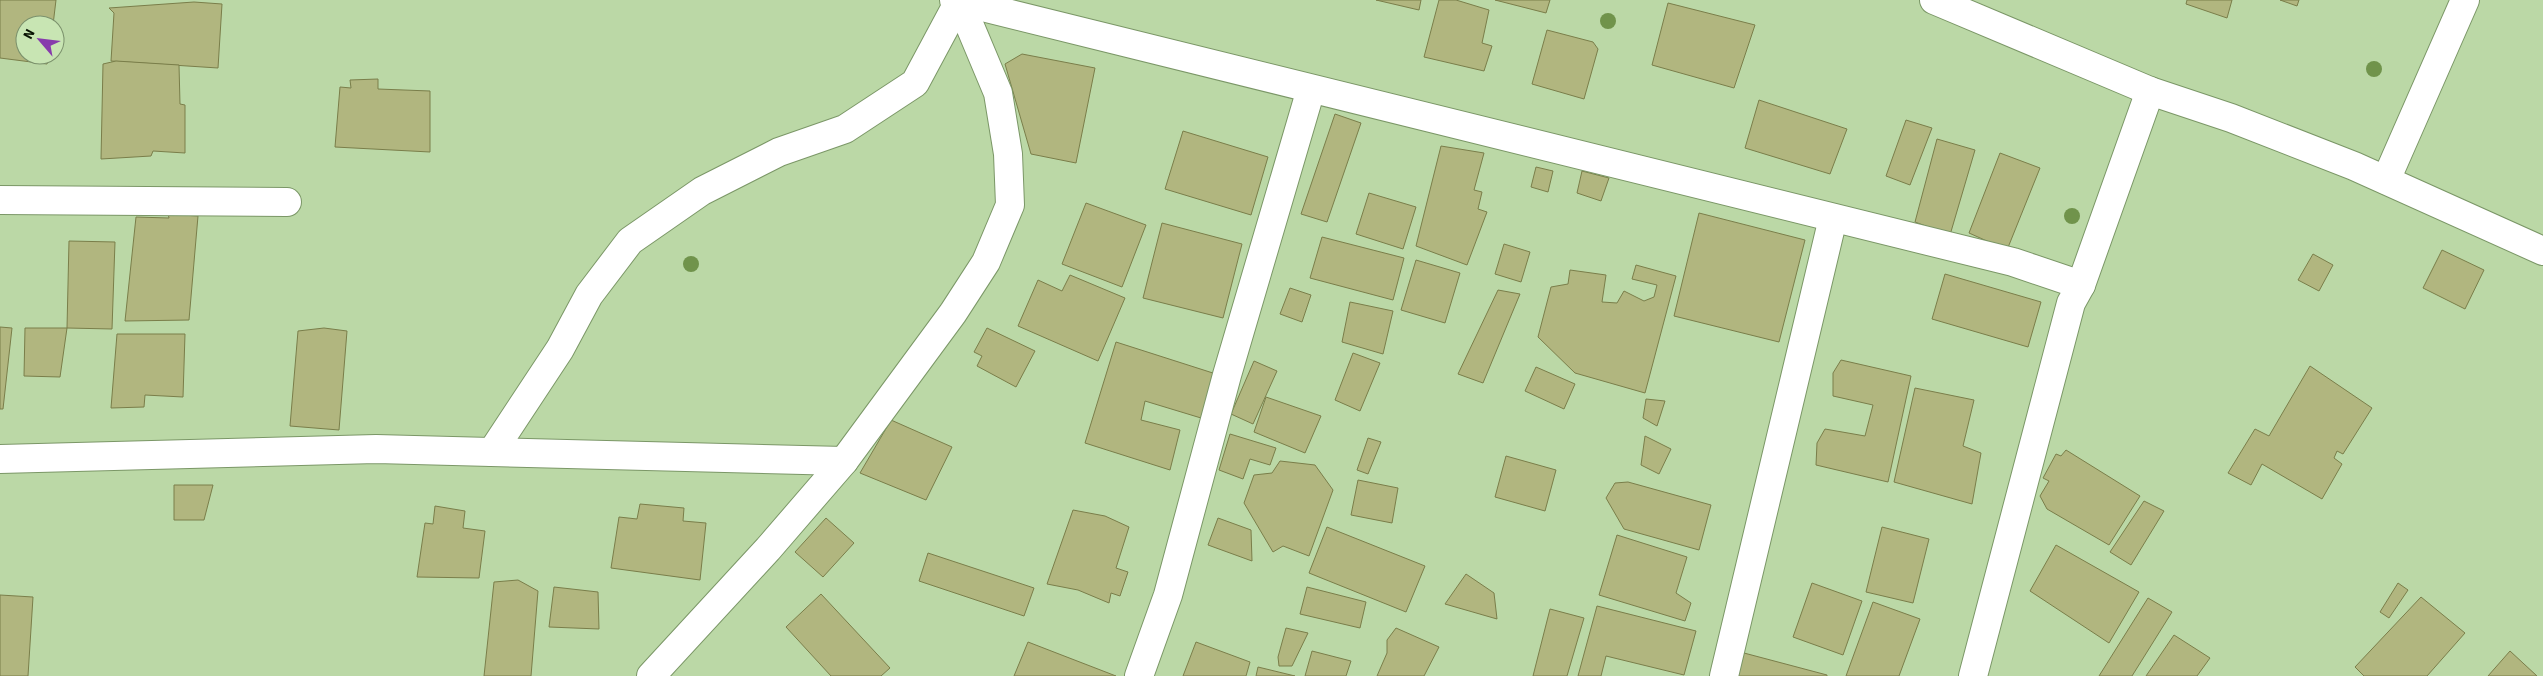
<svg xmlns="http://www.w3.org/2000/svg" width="2543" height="676" viewBox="0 0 2543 676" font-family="'Source Sans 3',sans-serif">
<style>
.building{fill:#b1b67f;stroke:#7a7e4a}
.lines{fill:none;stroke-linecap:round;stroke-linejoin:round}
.minor-casing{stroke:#7b9767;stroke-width:30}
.minor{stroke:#fff;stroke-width:28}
.tree{fill:#70934b}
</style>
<rect width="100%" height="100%" fill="#bbd8a6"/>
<g class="building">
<path d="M 0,0 L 56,0 L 53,25 L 25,25 L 25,55 L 49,55 L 47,64 L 0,58 Z"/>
<path d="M 1376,0 L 1421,0 L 1419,10 Z"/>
<path d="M 1439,0 L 1456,0 L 1489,10 L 1482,43 L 1492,46 L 1484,71 L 1424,57 Z"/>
<path d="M 1495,0 L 1550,0 L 1546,13 Z"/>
<path d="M 2187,0 L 2232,0 L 2227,18 L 2186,4 Z"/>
<path d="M 2280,0 L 2299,0 L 2297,6 Z"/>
<path d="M 194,2 L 222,4 L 218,68 L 111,61 L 114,13 L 109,8 Z"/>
<path d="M 1668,3 L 1755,25 L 1734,88 L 1652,65 Z"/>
<path d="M 1547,30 L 1593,42 L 1598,49 L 1584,99 L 1532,84 Z"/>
<path d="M 1022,54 L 1095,68 L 1076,163 L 1031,154 L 1005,64 Z"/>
<path d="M 116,61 L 179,65 L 180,104 L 185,105 L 185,153 L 153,151 L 151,156 L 101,159 L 103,64 Z"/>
<path d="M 378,79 L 378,89 L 430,91 L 430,152 L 335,147 L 340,87 L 351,88 L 350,80 Z"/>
<path d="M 1759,100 L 1847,129 L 1830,174 L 1745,148 Z"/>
<path d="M 1335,114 L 1361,123 L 1327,222 L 1301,214 Z"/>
<path d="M 1906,120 L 1932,128 L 1910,185 L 1886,176 Z"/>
<path d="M 1183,131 L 1268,157 L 1251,215 L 1165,189 Z"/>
<path d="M 1937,139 L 1975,150 L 1950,235 L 1915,222 Z"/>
<path d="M 1441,146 L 1484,153 L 1474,190 L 1482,192 L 1478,209 L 1487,212 L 1467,265 L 1416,246 Z"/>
<path d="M 2000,153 L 2040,168 L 2007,250 L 1969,233 Z"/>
<path d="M 1536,167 L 1553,171 L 1548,192 L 1531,187 Z"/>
<path d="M 1582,171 L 1609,178 L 1601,201 L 1577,193 Z"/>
<path d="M 1369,193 L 1416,207 L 1403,249 L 1356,234 Z"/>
<path d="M 1086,203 L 1146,225 L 1122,287 L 1062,264 Z"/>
<path d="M 1699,213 L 1805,240 L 1779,342 L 1674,316 Z"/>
<path d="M 168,214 L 198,216 L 189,320 L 125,321 L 136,217 L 169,218 Z"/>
<path d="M 1162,223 L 1242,244 L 1223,318 L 1143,298 Z"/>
<path d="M 1322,237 L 1404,258 L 1393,300 L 1310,278 Z"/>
<path d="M 69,241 L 115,242 L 112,329 L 67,328 Z"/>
<path d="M 1504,244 L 1530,252 L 1521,282 L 1495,274 Z"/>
<path d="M 2442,250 L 2484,270 L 2465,309 L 2423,288 Z"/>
<path d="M 2313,254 L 2333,265 L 2319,291 L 2298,280 Z"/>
<path d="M 1416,260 L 1460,273 L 1445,323 L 1401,310 Z"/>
<path d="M 1636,265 L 1676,276 L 1645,393 L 1575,373 L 1538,337 L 1551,287 L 1568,284 L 1570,270 L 1606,275 L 1602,302 L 1617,303 L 1624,291 L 1644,301 L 1654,297 L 1657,285 L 1632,279 Z"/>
<path d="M 1945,274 L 2041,302 L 2028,347 L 1932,319 Z"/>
<path d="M 1070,275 L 1125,298 L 1098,361 L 1018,326 L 1038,280 L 1062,291 Z"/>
<path d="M 1290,288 L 1311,295 L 1302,322 L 1280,314 Z"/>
<path d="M 1498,290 L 1520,294 L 1483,383 L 1458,374 Z"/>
<path d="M 1350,302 L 1393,311 L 1383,354 L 1342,342 Z"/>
<path d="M 0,327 L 12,328 L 3,409 L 0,409 Z"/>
<path d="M 25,328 L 67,328 L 60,377 L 24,376 Z"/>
<path d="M 324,328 L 347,331 L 339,430 L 290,426 L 298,331 Z"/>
<path d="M 987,328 L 1035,351 L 1016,387 L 977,366 L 982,356 L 974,352 Z"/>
<path d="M 117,334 L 185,334 L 183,397 L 145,395 L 144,407 L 111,408 Z"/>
<path d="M 1116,342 L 1216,374 L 1201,418 L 1145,401 L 1141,420 L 1180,430 L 1170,470 L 1085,443 Z"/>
<path d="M 1353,353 L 1380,363 L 1360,411 L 1335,400 Z"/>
<path d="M 1841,360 L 1911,376 L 1888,482 L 1816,465 L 1817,443 L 1825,429 L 1865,436 L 1873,405 L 1833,396 L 1833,373 Z"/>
<path d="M 1254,361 L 1277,371 L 1253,424 L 1231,414 Z"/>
<path d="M 2310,366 L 2372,408 L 2343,454 L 2337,451 L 2334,458 L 2342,464 L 2322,499 L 2262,464 L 2251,485 L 2228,473 L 2255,429 L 2269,436 Z"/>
<path d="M 1536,367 L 1575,384 L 1564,409 L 1525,391 Z"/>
<path d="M 1915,388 L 1974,400 L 1963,446 L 1981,453 L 1972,504 L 1894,482 Z"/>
<path d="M 1266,397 L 1321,416 L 1305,453 L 1254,432 Z"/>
<path d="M 1646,399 L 1665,401 L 1657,426 L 1643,418 Z"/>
<path d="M 891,420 L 952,447 L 926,500 L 860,473 Z"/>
<path d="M 1230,434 L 1276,448 L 1270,465 L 1250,459 L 1243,479 L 1219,470 Z"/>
<path d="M 1645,436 L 1671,449 L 1659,474 L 1641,465 Z"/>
<path d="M 1368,438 L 1381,442 L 1368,474 L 1357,470 Z"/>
<path d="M 2066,450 L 2140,496 L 2109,545 L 2047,509 L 2040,496 L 2049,481 L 2043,478 L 2056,454 L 2061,456 Z"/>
<path d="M 1506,456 L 1556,470 L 1545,511 L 1495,497 Z"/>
<path d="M 1280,461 L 1315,465 L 1333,490 L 1309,556 L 1283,546 L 1273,552 L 1244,503 L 1254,475 L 1272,473 Z"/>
<path d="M 1358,480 L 1398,488 L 1392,523 L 1351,515 Z"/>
<path d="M 1628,482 L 1711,505 L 1699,550 L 1624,529 L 1606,498 L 1615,483 Z"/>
<path d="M 174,485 L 213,485 L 204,520 L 174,520 Z"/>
<path d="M 2144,501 L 2164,511 L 2131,565 L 2110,552 Z"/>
<path d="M 640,504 L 684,508 L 683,521 L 706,523 L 700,580 L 611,568 L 619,517 L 637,519 Z"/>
<path d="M 435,506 L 465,511 L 463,528 L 485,531 L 479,578 L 417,577 L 425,523 L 433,524 Z"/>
<path d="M 1073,510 L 1105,516 L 1129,527 L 1116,568 L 1128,572 L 1120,596 L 1111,593 L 1109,603 L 1078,590 L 1047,584 Z"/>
<path d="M 826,518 L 854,543 L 823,577 L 795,552 Z"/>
<path d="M 1218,518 L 1251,530 L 1252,561 L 1208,545 Z"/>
<path d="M 1327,527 L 1425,566 L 1406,612 L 1309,573 Z"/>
<path d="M 1882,527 L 1929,539 L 1913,603 L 1866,592 Z"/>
<path d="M 1617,535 L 1687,557 L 1676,593 L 1691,603 L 1685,621 L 1599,595 Z"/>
<path d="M 2056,545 L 2139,592 L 2109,643 L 2030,591 Z"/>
<path d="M 928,553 L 1034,588 L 1024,616 L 919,581 Z"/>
<path d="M 1466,574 L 1494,593 L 1497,619 L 1445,604 Z"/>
<path d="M 518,580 L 538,591 L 531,676 L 484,676 L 494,582 Z"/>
<path d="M 1812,583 L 1862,601 L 1843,655 L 1793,637 Z"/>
<path d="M 2398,583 L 2408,590 L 2389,618 L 2380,612 Z"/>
<path d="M 554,587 L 598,592 L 599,629 L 549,627 Z"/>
<path d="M 1307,587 L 1366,602 L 1360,628 L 1300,614 Z"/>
<path d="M 821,594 L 890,668 L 881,676 L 831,676 L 786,627 Z"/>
<path d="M 0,595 L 33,597 L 28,676 L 0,676 Z"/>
<path d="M 2421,597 L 2465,633 L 2427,676 L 2364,676 L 2355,667 Z"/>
<path d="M 2148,598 L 2172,612 L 2132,676 L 2099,676 Z"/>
<path d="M 1873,602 L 1920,619 L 1899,676 L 1846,676 Z"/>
<path d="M 1597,606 L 1696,631 L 1684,675 L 1606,656 L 1601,676 L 1578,676 Z"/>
<path d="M 1550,609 L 1584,618 L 1567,676 L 1533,676 Z"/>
<path d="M 1286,628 L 1308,633 L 1292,666 L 1279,666 L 1278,657 Z"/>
<path d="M 1396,628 L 1439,647 L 1424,676 L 1377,676 L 1387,653 L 1387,640 Z"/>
<path d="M 2174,635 L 2210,658 L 2197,676 L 2146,676 Z"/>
<path d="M 1028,642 L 1059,654 L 1116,676 L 1014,676 Z"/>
<path d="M 1196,642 L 1250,662 L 1246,676 L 1183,676 Z"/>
<path d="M 1312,651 L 1351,661 L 1346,676 L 1305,676 Z"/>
<path d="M 2510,651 L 2537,676 L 2488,676 Z"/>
<path d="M 1744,653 L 1827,675 L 1827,676 L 1737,676 Z"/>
<path d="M 1258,667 L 1295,676 L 1256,676 Z"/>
</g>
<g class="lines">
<g class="minor-casing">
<g id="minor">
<path d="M 954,0 L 2013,262 L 2081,285"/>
<path d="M 1934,0 L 2150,91 L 2231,118 L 2354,166 L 2543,251"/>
<path d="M 2386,180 L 2465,0"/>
<path d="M 0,200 L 287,202"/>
<path d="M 492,452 L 560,349 L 589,295 L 630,241 L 702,191 L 779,152 L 845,129 L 915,83 L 959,1"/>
<path d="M 0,459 L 376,449 L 844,461"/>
<path d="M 651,676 L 768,549 L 844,461 L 953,313 L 986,262 L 1010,205 L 1008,154 L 998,93 L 959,0"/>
<path d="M 1139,676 L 1168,595 L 1227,375 L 1311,89"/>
<path d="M 1724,676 L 1833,218"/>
<path d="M 1973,676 L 2071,303 L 2081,285 L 2150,91"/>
</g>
</g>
<use href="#minor" class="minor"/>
</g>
<g class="tree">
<circle cx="1608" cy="21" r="8"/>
<circle cx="2374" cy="69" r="8"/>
<circle cx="2072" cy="216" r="8"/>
<circle cx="691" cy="264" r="8"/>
</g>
<g transform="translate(40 40) rotate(298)"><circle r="24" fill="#c8e5b3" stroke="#7b916c"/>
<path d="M0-4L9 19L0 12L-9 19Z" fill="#873bac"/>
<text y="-8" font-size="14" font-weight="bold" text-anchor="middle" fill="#081202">N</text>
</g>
</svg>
